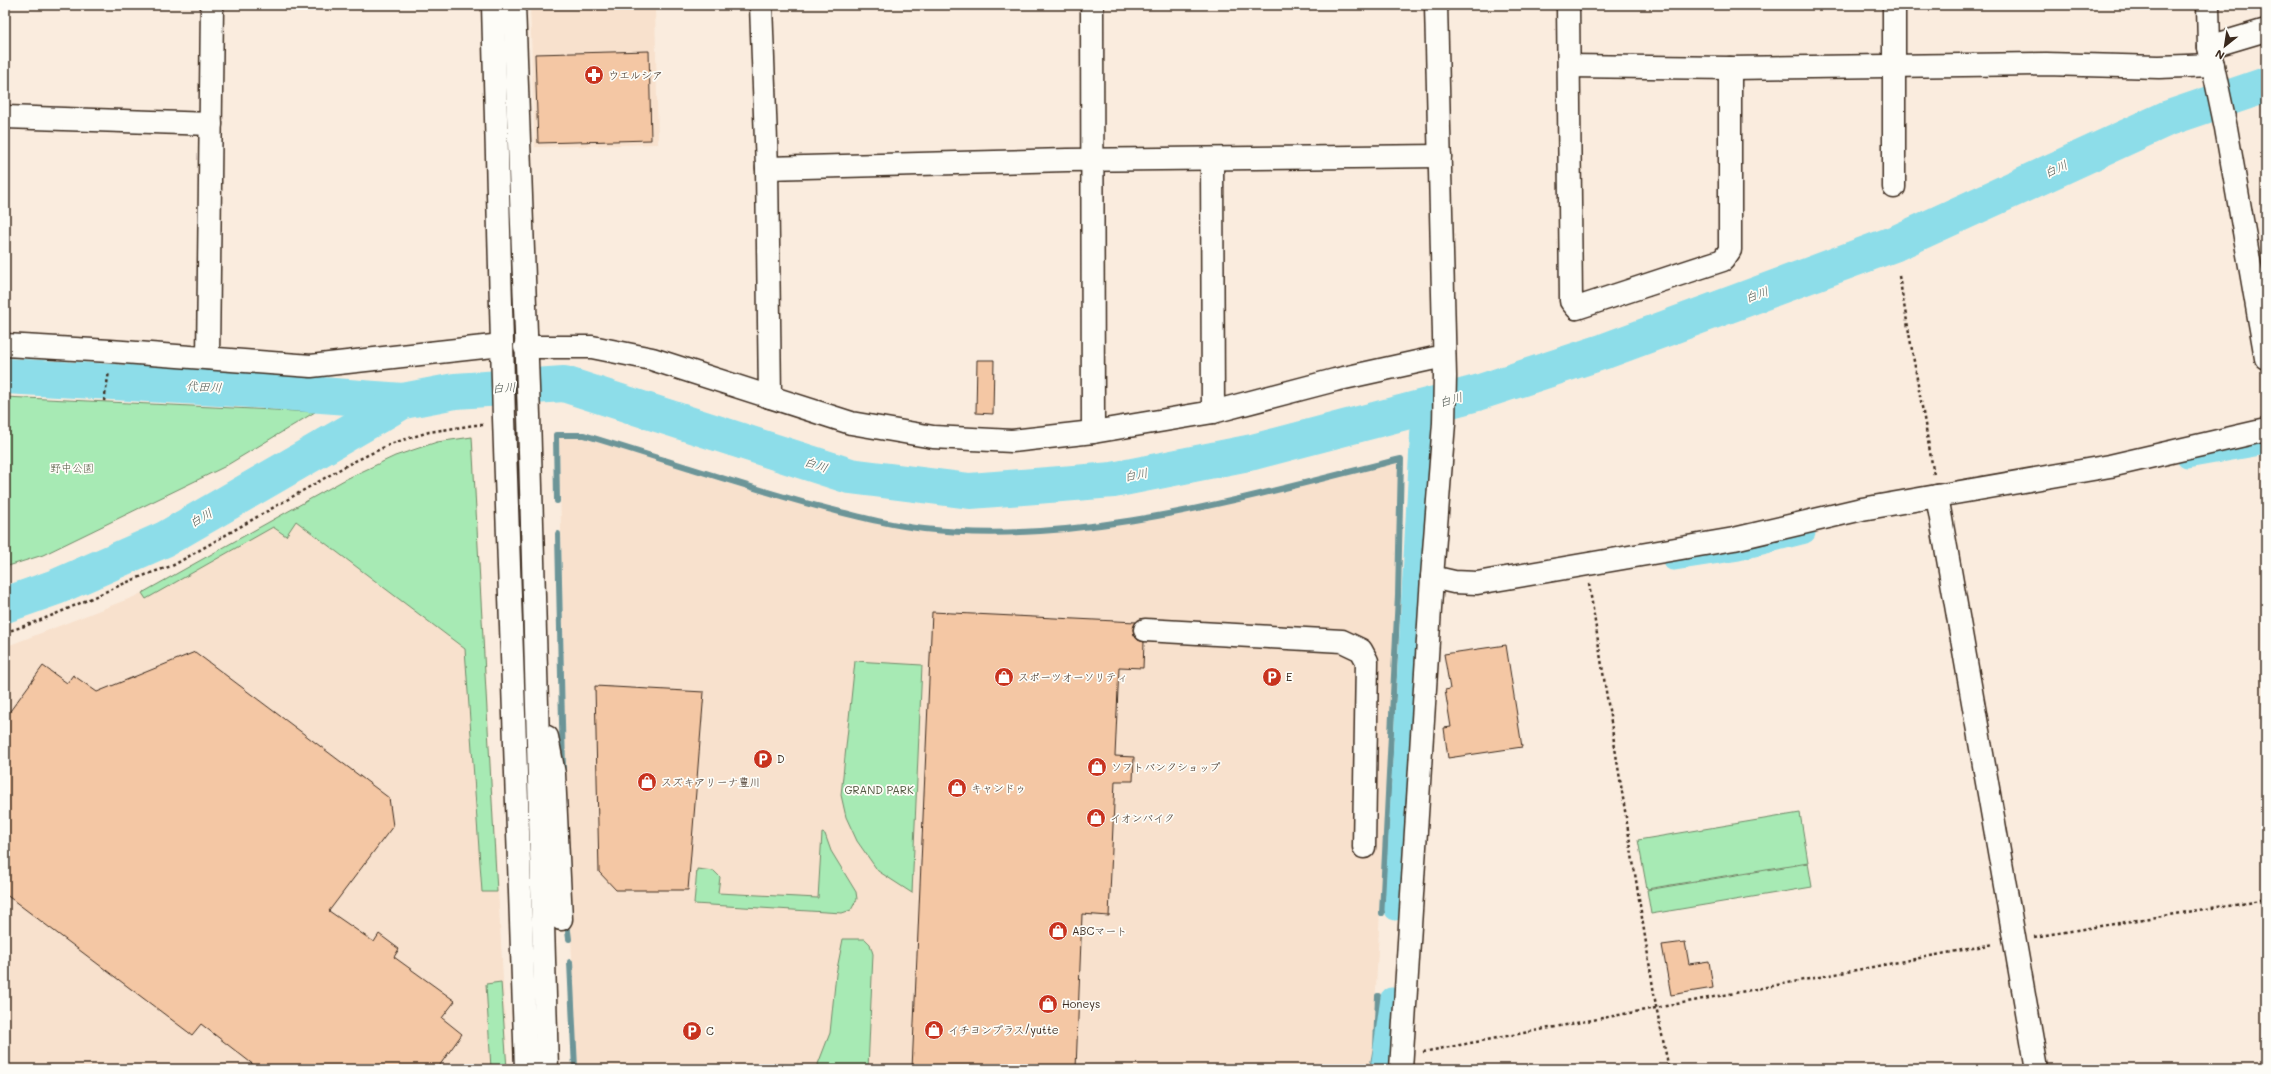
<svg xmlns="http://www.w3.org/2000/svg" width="2271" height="1074" viewBox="0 0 2271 1074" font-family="Mali,'Klee One',sans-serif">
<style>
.built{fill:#f8e1cd}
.green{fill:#a7eab4;stroke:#718a69}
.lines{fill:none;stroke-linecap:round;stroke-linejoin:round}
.stream{stroke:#6c9598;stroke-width:6}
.canal{stroke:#8ddde9;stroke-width:21}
.river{stroke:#8ddde9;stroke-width:36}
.building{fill:#f4c7a4;stroke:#3b2a1e}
.minor-casing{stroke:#3b2a1e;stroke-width:25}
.path{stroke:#3b2a1e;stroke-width:2.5;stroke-dasharray:3 3;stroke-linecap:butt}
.minor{stroke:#fdfcf7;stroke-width:22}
.labels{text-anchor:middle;stroke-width:3.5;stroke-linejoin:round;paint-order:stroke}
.poi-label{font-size:11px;fill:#3b2a1e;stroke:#fdfcf7;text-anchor:start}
.park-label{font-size:11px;fill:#565a44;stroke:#fdfcf7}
.water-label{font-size:12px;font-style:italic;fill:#505751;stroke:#fdfcf7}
</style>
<rect width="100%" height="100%" fill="#faecde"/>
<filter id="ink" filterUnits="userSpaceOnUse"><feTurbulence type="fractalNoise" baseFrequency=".025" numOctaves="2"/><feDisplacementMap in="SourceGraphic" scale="8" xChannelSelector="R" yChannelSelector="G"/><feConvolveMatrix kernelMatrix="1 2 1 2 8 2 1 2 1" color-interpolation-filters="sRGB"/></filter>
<g filter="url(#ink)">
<g class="built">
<path d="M 530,5 L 655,7 L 658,144 L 535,147 Z"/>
<path d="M 473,436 L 508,1069 L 5,1069 L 5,647 L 136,596 L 347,478 L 394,456 L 436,442 Z"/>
<path d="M 559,437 L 583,437 L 750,490 L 847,516 L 924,531 L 990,534 L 1070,531 L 1203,509 L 1399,462 L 1396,596 L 1373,1047 L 1369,1069 L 577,1069 L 569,893 Z"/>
</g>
<g class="green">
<path d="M 5,397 L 315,412 L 224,467 L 43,555 L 5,567 Z"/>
<path d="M 472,437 L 497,892 L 482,892 L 465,649 L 296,521 L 286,536 L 273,527 L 146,599 L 142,593 L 346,479 L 395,456 L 437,442 Z"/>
<path d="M 855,661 L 922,665 L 912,893 L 878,871 L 857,841 L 846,817 L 841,795 Z"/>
<path d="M 1800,813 L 1808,862 L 1647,889 L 1638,840 Z"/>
<path d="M 822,833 L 825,834 L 831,851 L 856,892 L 857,899 L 851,910 L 842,913 L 694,904 L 697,869 L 714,871 L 720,877 L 718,893 L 818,898 Z"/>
<path d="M 1808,863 L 1812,887 L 1651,914 L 1647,890 Z"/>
<path d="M 843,939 L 865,939 L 870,944 L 873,954 L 868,1069 L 819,1069 L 818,1064 L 830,1033 L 836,974 Z"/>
<path d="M 501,982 L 507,1069 L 491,1069 L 486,984 Z"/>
</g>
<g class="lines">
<g class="stream">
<path d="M 557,501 L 556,435 L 584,435 C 660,458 736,484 813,505 C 849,514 887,525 924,529 C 1082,547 1249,496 1401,459 L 1398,596 L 1382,913"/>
<path d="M 558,534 L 563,769"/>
<path d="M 568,931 L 569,939"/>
<path d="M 570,962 L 575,1069"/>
<path d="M 1372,1069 L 1376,1047 L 1378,996"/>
</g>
<g class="canal">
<path d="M 2187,458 L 2266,444"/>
<path d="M 1673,560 L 1738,550 L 1805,533"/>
<path d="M 1395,910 L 1422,408"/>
<path d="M 1381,1069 L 1391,998"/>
</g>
<g class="river">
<path d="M 5,376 L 238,389 L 403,401"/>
<path d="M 5,605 L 56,587 L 165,539 L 403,401 L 455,391 L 564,384 L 850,476 L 970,491 L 1113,480 L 1253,452 L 1477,393 L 1605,351 L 1896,243 L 2166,119 L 2266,85"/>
</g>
</g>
<g class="building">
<path d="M 649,51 L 651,140 L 538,143 L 535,54 Z"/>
<path d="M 977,360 L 994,360 L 993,414 L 976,413 Z"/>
<path d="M 932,612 L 1136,622 L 1133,629 L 1134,635 L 1138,640 L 1144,642 L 1143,668 L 1119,667 L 1115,756 L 1134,757 L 1133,781 L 1115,781 L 1109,916 L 1082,914 L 1076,1069 L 912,1069 Z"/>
<path d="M 1506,645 L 1522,747 L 1448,758 L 1444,728 L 1451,727 L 1445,690 L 1450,689 L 1444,654 Z"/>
<path d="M 195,652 L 389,798 L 393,826 L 329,911 L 374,942 L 379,934 L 399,949 L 394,957 L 455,1001 L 442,1018 L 462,1034 L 437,1069 L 259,1069 L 201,1024 L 192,1035 L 5,894 L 5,718 L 43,666 L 67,683 L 73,675 L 97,692 Z"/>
<path d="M 595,686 L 704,692 L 688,890 L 616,890 L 599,872 Z"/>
<path d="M 1685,942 L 1689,964 L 1709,961 L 1713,988 L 1671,995 L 1662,945 Z"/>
</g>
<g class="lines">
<g class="minor-casing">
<g id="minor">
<path d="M 493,5 L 504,418 L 526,1069"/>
<path d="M 514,5 L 529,415 L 547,1069"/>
<path d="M 761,5 L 767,168 L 770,397"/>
<path d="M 1092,5 L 1093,432"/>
<path d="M 1568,5 L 1571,301 L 1577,308 L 1723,260 L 1730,250 L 1730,68"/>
<path d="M 1894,5 L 1894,187"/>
<path d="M 2208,5 L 2209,47 L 2226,128 L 2266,358"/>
<path d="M 2209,47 L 2266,30"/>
<path d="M 1569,66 L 1730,68 L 2046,64 L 2159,67 L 2213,65"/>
<path d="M 5,117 L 211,124"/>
<path d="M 1212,160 L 1213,412"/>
<path d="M 767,168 L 1067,160 L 1440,156"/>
<path d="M 5,345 L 110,351 L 311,366 L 502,345"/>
<path d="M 525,347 L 592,347 L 652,359 L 851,423 L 933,437 L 1012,441 L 1093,432 L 1213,412 L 1335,380 L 1444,356"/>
<path d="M 208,358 L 212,5"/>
<path d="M 1937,496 L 2037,1069"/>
<path d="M 1432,577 L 1454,582 L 1477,583 L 1734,539 L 1862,509 L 2110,466 L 2266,430"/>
<path d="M 1145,630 L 1342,641 L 1361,650 L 1367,661 L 1364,847"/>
<path d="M 547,737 L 554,774 L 561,919"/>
<path d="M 1401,1069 L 1432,577 L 1444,423 L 1445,376 L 1436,5"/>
</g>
</g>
<g class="path">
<path d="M 1899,276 L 1934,475"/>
<path d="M 104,401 L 109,372"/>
<path d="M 1589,584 L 1656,1006 L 1669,1069"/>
<path d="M 5,632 C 63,616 114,583 172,566 L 349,464 L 393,443 L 429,432 L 475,425 L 484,425"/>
<path d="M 2034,937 L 2266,899"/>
<path d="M 1423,1052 L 1994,944"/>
</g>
<use href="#minor" class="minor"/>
</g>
</g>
<defs>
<g id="pharmacy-disc" transform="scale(1)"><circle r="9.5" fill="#c8321e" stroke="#fdfcf7"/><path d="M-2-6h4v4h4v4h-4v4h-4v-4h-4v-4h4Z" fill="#fff"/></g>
<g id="shop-disc" transform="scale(1)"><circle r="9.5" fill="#c8321e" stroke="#fdfcf7"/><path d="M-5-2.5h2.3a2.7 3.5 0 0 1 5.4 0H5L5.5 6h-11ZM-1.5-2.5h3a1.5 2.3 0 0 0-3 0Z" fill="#fff"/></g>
<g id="parking-disc" transform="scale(1)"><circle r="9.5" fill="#c8321e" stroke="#fdfcf7"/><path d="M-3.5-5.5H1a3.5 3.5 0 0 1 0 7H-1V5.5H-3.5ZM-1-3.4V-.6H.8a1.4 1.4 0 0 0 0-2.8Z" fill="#fff"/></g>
</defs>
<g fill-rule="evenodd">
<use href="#pharmacy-disc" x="594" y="75"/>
<use href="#shop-disc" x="1004" y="677"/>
<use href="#parking-disc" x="1272" y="677"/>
<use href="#parking-disc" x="763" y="759"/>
<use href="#shop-disc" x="1097" y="767"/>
<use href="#shop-disc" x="647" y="782"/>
<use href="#shop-disc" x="957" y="788"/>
<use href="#shop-disc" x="1096" y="818"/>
<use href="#shop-disc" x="1058" y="931"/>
<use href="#shop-disc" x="1048" y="1004"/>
<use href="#shop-disc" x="934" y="1030"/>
<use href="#parking-disc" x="692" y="1031"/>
</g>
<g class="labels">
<g class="poi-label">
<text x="608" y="79">ウエルシア</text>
<text x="1018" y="681">スポーツオーソリティ</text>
<text x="1286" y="681">E</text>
<text x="777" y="763">D</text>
<text x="1111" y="771">ソフトバンクショップ</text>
<text x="661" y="786">スズキアリーナ豊川</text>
<text x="971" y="792">キャンドゥ</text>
<text x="1110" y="822">イオンバイク</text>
<text x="1072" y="935">ABCマート</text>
<text x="1062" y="1008">Honeys</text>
<text x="948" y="1034">イチヨンプラス/yutte</text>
<text x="706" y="1035">C</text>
</g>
<g class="park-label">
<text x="72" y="472">野中公園</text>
<text x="879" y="794">GRAND PARK</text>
</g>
<g class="water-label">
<text transform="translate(2056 169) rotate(-25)" y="4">白川</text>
<text transform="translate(1757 295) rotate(-20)" y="4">白川</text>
<text transform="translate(204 387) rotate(3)" y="4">代田川</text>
<text transform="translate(504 388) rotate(-4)" y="4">白川</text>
<text transform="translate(1451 400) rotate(-15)" y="4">白川</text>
<text transform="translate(816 465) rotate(18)" y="4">白川</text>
<text transform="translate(1136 475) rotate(-11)" y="4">白川</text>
<text transform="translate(201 518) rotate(-30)" y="4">白川</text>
</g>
</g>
<rect width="2271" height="1074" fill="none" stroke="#fdfcf7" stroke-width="20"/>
<rect x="10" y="10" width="2251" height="1054" fill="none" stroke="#3b2a1e" stroke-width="1.5" filter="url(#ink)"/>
<g transform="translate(2225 46) rotate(210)" stroke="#fdfcf7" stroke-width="3" paint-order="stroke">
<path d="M0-3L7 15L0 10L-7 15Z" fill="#3b2a1e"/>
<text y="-6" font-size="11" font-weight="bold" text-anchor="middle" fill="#3b2a1e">N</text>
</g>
</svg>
